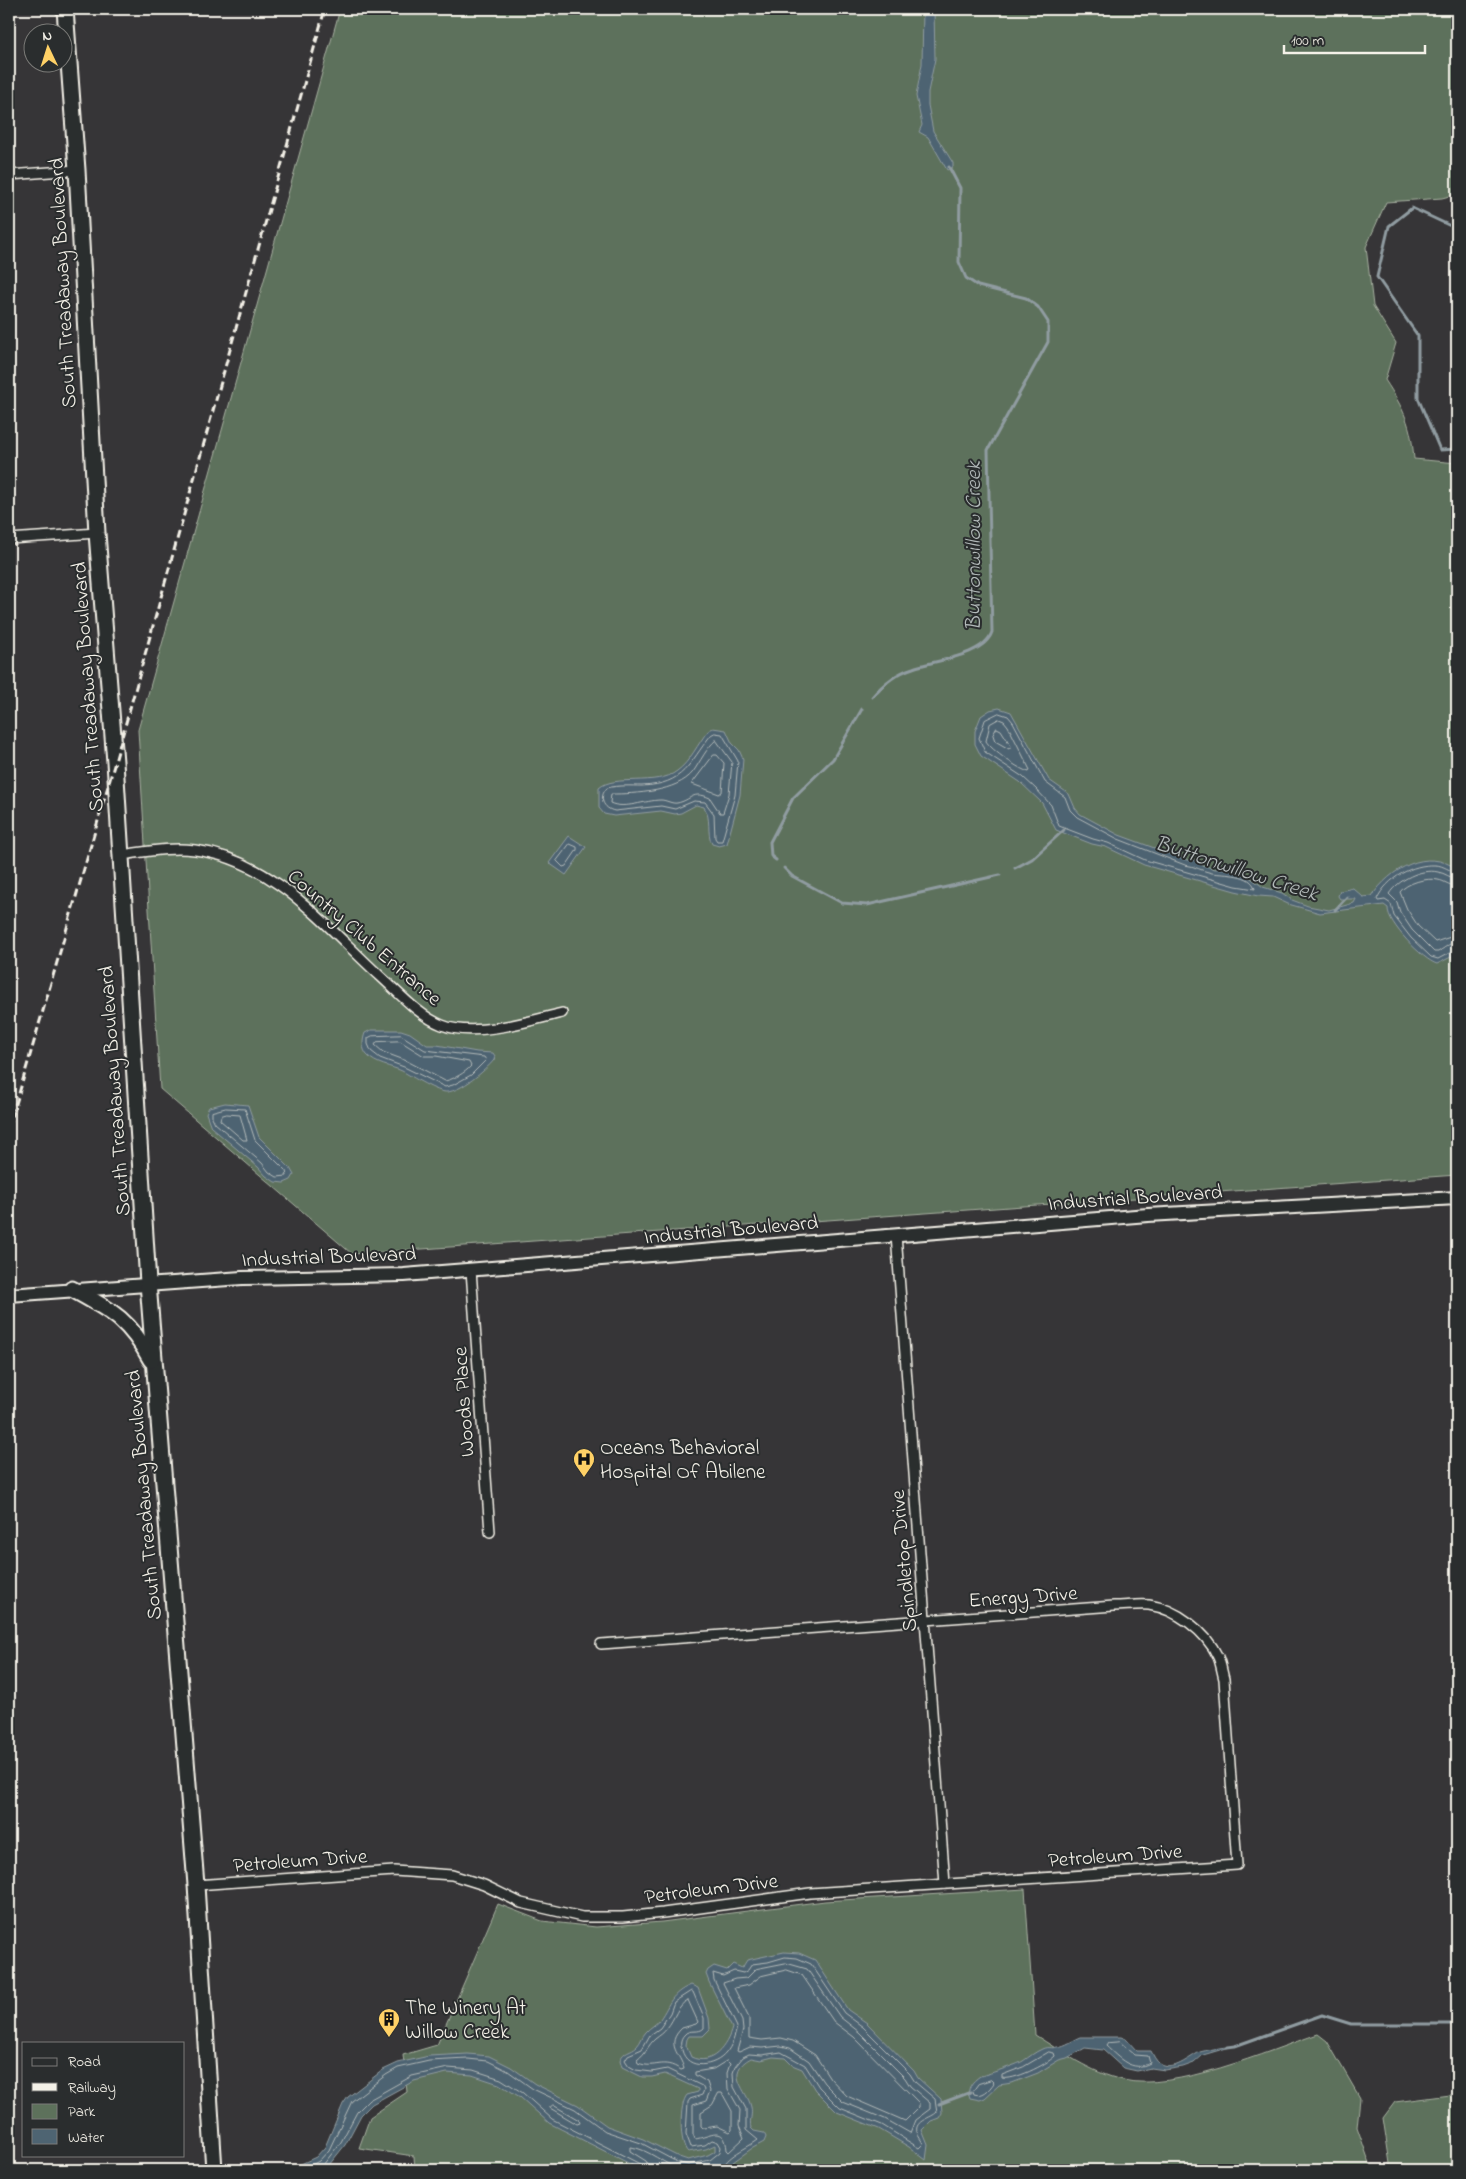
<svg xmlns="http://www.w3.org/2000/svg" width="1466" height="2179" viewBox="0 0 1466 2179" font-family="'Indie Flower',sans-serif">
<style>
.green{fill:#5d715b;stroke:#a8b1a2}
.water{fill:#4e6472;stroke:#909ca1}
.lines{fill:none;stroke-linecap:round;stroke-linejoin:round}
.shore{stroke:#b2b9b9;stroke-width:1}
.stream{stroke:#909ca1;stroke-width:3}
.minor-casing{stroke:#f4f1e8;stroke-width:12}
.secondary-casing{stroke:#f4f1e8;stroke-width:16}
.primary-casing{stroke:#f4f1e8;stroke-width:19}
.minor{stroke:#2a2d2e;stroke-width:9}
.secondary{stroke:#2a2d2e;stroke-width:12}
.primary{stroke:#2a2d2e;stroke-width:15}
.rail{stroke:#f4f1e8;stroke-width:3;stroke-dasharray:8 4;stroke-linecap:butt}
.labels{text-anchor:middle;stroke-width:4;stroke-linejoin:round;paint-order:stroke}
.street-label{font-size:21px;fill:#f4f1e8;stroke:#2a2d2e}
.poi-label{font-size:21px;fill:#f4f1e8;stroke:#2a2d2e;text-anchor:start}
.water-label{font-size:22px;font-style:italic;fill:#b2b9b9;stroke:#2a2d2e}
</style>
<rect width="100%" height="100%" fill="#363537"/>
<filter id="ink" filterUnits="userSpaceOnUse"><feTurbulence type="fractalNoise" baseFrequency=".02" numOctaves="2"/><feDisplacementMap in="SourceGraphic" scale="10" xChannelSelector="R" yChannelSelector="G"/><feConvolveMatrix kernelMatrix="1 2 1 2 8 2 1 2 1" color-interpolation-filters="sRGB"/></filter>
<g filter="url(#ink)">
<g class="green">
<path d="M 340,9 L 1457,9 L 1457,194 L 1442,198 L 1386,202 L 1366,247 L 1373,306 L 1396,343 L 1385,380 C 1404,409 1411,424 1414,459 L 1457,463 L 1457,1175 L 352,1254 L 160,1089 L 138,730 Z"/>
<path d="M 1025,1889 L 1035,2035 C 1062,2052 1091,2073 1123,2080 C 1173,2092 1268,2051 1318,2034 L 1327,2041 L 1360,2098 L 1357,2127 L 1372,2170 L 415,2170 L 414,2156 L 359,2148 L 370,2117 L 407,2092 L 403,2055 L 437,2045 L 498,1904 L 542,1921 L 596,1927 L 662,1922 L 825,1901 Z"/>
<path d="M 1457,2094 L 1457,2170 L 1391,2170 L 1383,2118 L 1395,2102 Z"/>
</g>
<g class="water">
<path d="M 923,9 L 934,9 L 935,59 L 928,92 L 928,105 L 933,131 L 953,163 L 953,167 L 947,170 L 928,137 L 919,132 L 922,125 L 916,96 L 922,64 Z"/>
<path d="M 999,708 L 1011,712 L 1049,780 L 1069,794 L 1075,808 L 1080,814 L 1119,835 L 1187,860 L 1195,860 L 1202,865 L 1215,869 L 1222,868 L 1244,873 L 1263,887 L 1282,893 L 1292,900 L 1308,906 L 1329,910 L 1354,903 L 1356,899 L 1340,899 L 1338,896 L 1340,891 L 1353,888 L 1363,897 L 1372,896 C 1390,869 1427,847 1457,869 L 1457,954 L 1437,964 C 1423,960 1387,923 1388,908 L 1384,905 L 1320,913 L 1288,904 L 1273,897 L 1258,896 L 1235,891 L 1144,865 L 1106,847 L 1092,844 L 1056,830 L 1042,803 L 1020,782 L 981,756 L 975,744 L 975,731 L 981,716 L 990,710 Z"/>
<path d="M 713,728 L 726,730 L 732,743 L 739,750 L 743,759 L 740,795 L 727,844 L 719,846 L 712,844 C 706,832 712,819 704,807 L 696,805 L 681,813 L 675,814 L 661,811 L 614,816 L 604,814 L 599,808 L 599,788 C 614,774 657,787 677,771 C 690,762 698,743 708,731 Z"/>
<path d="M 569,836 L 586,847 L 566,875 L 549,863 Z"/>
<path d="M 371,1030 L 401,1030 L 410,1033 L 427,1045 L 437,1045 L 477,1052 L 493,1053 L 495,1056 L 494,1060 C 485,1071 461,1091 447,1092 C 438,1093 411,1076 402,1071 C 391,1066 376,1065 367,1055 C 362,1049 362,1041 365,1033 Z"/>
<path d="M 225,1103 L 248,1105 L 259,1137 L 290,1168 L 294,1175 L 291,1180 L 284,1183 L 275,1182 L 266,1176 L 258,1167 L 211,1127 L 206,1113 L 209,1107 Z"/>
<path d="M 784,1952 L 799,1953 L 815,1960 L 848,2010 L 867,2023 L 914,2071 L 918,2078 L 941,2099 L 942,2113 L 939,2118 L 931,2121 L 922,2130 L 928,2145 L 926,2160 L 909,2147 L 879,2129 L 837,2112 L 815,2090 L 802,2069 L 792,2065 L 785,2058 L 773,2057 L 761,2060 L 751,2058 C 723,2073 748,2091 751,2107 C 753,2114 749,2121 751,2128 L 754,2131 L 764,2133 L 766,2137 L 764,2142 L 751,2149 L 722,2170 L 642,2170 L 549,2123 L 520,2097 L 499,2084 L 472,2075 L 447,2073 L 414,2081 L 372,2104 L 361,2115 L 345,2145 L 325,2170 L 288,2170 L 316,2157 L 325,2147 L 343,2104 L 348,2097 L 383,2070 L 398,2063 L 429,2056 L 468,2054 L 489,2056 L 511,2067 L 535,2084 L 578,2105 L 607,2126 L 643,2139 L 679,2157 L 688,2160 L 708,2155 L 715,2151 L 715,2145 L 706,2149 L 688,2152 C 679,2144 679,2104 687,2095 L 698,2092 L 698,2089 L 665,2074 L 652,2077 L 642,2077 L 622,2067 L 620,2060 C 624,2050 631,2052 637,2046 C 641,2042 642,2036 646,2032 C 650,2027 656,2025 660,2019 C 671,2003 670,1994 691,1985 L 698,1988 L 709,2018 L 710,2029 L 703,2036 L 689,2036 L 687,2039 L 686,2045 L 691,2057 C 712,2067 727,2046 732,2028 L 709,1982 L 706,1974 L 708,1970 L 714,1966 L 727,1970 L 733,1964 L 742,1968 L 747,1960 Z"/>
<path d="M 1081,2037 L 1121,2037 L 1126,2039 L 1137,2051 L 1151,2051 C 1153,2055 1156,2061 1160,2064 C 1173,2073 1189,2057 1200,2052 C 1203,2051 1227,2046 1230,2047 L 1203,2055 L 1194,2063 L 1183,2067 L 1165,2070 L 1151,2068 L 1137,2071 L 1123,2068 L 1103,2050 L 1085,2048 L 1067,2058 L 1059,2060 L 1038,2073 L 1012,2083 L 999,2085 L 985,2098 L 980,2100 L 970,2098 C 966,2088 972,2082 980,2076 C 983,2076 1019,2064 1023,2061 C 1029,2057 1035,2052 1042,2049 C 1048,2046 1052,2049 1057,2047 C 1066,2046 1073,2040 1081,2037 Z"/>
</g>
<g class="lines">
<g class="shore">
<path d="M 999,713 L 1008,716 L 1013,722 L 1045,782 L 1065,797 L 1070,810 L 1077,817 L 1118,839 L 1185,865 C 1195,866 1202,871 1212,873 C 1224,875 1252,873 1255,889 L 1236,886 L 1145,860 L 1108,843 L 1093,839 L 1059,826 L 1051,805 L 1036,789 L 1023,777 L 985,752 L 979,738 L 985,720 Z"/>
<path d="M 999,719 L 1004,721 L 1008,726 L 1030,770 L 1029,772 C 1020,770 991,750 986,741 L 990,724 Z"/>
<path d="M 997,728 L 1001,730 L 1011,746 L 1009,749 L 995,741 L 993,735 Z"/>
<path d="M 715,733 L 722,734 L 738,761 L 735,795 L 722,841 L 717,841 L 715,838 L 714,814 L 705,802 L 694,801 L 675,809 L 661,806 L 615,811 C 603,809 598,797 607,788 C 618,785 631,786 642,786 C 685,784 688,764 711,735 Z"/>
<path d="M 716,740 L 732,762 L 729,794 L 723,813 L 720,813 L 710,798 C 692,790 692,800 677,803 C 672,804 666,800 661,800 C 645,800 625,810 610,803 L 611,794 C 635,794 677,792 693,772 C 700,762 707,747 716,740 Z"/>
<path d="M 714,755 L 717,755 L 724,763 L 722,792 L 719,794 L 692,784 Z"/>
<path d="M 570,844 L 577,847 L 577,850 L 566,866 L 563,867 L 557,861 Z"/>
<path d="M 1457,872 C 1450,872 1444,865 1435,865 C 1412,864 1387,878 1377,899 L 1378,901 L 1385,900 L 1391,904 L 1394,916 L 1411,938 L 1431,957 L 1438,959 L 1457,949"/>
<path d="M 1457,879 C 1450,878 1445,873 1438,872 C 1421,868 1398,880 1389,894 L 1397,902 L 1400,912 L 1412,930 L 1434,952 L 1438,952 L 1450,944 L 1457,943"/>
<path d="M 1457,886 C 1449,886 1445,881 1438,880 C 1427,877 1406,883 1400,892 L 1407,909 L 1418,926 L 1435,942 L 1457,935"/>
<path d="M 401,1035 L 425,1050 L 484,1057 L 486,1060 L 471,1075 L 453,1085 L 445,1087 L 404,1067 L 380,1058 L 371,1051 L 368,1044 L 368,1038 L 372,1036 Z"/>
<path d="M 400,1041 L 424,1056 L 436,1056 L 469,1062 L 471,1066 C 465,1073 454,1079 445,1081 L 407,1061 L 383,1052 L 375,1045 L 377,1042 Z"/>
<path d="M 226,1108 L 245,1109 L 255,1140 L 286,1171 L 287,1176 L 277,1177 L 269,1172 L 262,1163 L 215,1123 L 212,1117 L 212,1112 Z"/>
<path d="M 227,1114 L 240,1115 L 247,1140 L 243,1140 L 220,1120 L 221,1116 Z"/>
<path d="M 786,1963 L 807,1969 L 840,2017 L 859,2032 L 905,2078 L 910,2086 L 930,2103 L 930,2109 L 915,2120 L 910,2133 L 885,2119 L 843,2102 L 824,2083 L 809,2061 L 790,2048 L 781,2046 L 762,2048 L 750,2047 L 739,2052 L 737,2051 L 743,2030 L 742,2021 L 723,1983 L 735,1979 L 747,1978 L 756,1969 Z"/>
<path d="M 787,1970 L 802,1975 L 834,2022 L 854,2037 L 919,2103 L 919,2107 L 905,2121 L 847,2096 L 830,2078 L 815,2055 L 793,2041 L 781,2038 L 762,2040 L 749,2038 L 749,2018 L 734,1988 L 749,1985 L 761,1976 Z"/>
<path d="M 688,2000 L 698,2022 L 696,2024 L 682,2028 C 664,2045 681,2054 684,2069 L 681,2070 C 662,2057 656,2070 638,2063 L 637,2060 C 647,2052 648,2045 655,2039 C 660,2035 664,2033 667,2028 C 675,2019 677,2005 688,2000 Z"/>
<path d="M 1120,2042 L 1135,2055 L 1148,2056 L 1150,2063 C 1132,2073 1119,2058 1106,2046 L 1108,2043 Z"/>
<path d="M 1049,2052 L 1054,2053 L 1055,2056 C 1046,2065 1013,2081 1002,2078 L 1002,2075 L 1023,2067 Z"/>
<path d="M 727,2061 L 730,2064 L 727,2073 L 728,2089 L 740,2110 L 739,2126 L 744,2138 L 729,2152 L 727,2150 C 725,2124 710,2137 695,2139 L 693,2134 L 693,2105 L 706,2101 L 710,2091 L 707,2082 L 695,2075 L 695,2072 L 713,2069 Z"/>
<path d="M 991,2080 L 994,2083 C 989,2090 983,2097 974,2094 L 973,2091 L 978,2084 Z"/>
<path d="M 719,2093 L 722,2093 L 732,2111 L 732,2130 L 730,2132 L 717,2126 L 703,2128 L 701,2126 L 701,2112 L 712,2105 Z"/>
<path d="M 553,2105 L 579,2120 L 580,2123 L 577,2124 L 550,2108 Z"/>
<path d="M 302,2170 L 319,2161 L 329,2150 L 352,2101 L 386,2075 L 398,2068 L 429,2061 L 468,2059 L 488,2061 L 508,2071 L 533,2089 L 575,2109 L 605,2131 L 641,2143 L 677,2162 L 688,2165 L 710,2160 L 720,2152 L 721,2147 L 718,2142 L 712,2140 L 705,2145 L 691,2147 L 686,2134 L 688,2102 L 690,2099 L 702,2095 L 704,2090 L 702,2086 L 667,2069 L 652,2072 L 636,2070 L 629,2066 L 625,2060 L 628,2055 L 642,2049 L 650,2035 L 660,2028 L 670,2013 L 674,2002 L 691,1991 L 693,1992 L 704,2018 L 704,2028 C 699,2034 689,2028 684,2035 C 680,2039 680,2045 682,2050 C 687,2071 715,2067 726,2053 C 732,2046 735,2036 737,2027 L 714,1980 L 713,1973 L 723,1976 L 734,1971 L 743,1973 L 748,1970 L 752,1964 L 768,1962 L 785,1957 L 797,1958 L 811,1964 L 844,2013 L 863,2027 L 910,2074 L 915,2082 L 935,2099 L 937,2112 C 932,2118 914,2120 917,2132 C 918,2137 922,2140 923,2144 L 919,2148 L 882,2125 L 840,2108 L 819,2087 L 805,2065 L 781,2052 L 762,2055 L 749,2054 L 743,2057 L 735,2067 L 733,2073 L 734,2087 L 746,2109 L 746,2130 L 758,2140 C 749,2147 724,2157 722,2170"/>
<path d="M 322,2170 L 323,2165 L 341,2142 L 357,2112 L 369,2100 L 412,2076 L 448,2068 L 473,2070 L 501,2079 L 523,2093 L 552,2119 L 640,2164 L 643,2170"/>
<path d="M 650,2170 L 646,2161 L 630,2151 L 630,2147 C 648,2148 665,2166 683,2170"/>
</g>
<g class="stream">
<path d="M 1457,229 L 1412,208 L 1389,226 L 1377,277 L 1418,336 L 1418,398 L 1440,450 L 1457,449"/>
<path d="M 872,697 C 883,684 897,673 913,668 C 936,660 984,656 992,632 L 988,450 L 1048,342 L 1048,322 L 1038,307 L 1026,298 L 978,286 L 966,278 L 959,262 L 960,188 L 949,167"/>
<path d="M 776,860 L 771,856 L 770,842 L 793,798 L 833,759 L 862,709"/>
<path d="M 784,868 L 792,876 L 842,903 L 867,905 L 1000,875"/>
<path d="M 1015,868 L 1032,859 L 1064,830"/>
<path d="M 1335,910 L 1347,897"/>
<path d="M 1227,2047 L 1235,2046 L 1322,2015 L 1351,2024 L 1457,2024"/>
<path d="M 939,2104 L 971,2092"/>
</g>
<g class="minor-casing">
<g id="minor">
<path d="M 9,175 L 77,170"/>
<path d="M 9,539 L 97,533"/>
<path d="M 120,855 C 145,852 170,847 195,850 C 274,860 325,926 380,976 C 399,993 419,1016 442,1025 C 474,1038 530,1021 562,1013"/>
<path d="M 896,1235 L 945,1884"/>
<path d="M 471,1270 L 490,1532"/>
<path d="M 196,1885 L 394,1871 L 452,1875 L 484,1885 L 521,1903 L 582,1917 L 623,1917 L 663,1913 L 810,1893 L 1237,1865 L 1224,1679 C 1222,1672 1221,1664 1218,1657 C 1206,1631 1176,1609 1149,1605 C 1138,1604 1125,1606 1114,1606 L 601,1644"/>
</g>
</g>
<g class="secondary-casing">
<path id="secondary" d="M 9,1295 L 242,1278 L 404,1275 L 1148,1215 L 1457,1198"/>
</g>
<g class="primary-casing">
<g id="primary">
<path d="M 65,9 L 77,170 L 97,533 L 115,762 L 148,1283 L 196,1885 L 214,2170"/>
<path d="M 72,1289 C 112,1311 129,1319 151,1360"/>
</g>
</g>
<use href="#minor" class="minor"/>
<use href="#secondary" class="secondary"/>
<use href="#primary" class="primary"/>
<path class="rail" d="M 9,1128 L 115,762 L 325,9"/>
</g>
</g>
<defs>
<g id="hospital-pin" transform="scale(1.125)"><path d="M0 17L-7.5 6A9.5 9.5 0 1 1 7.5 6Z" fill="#ffd166" stroke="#2a2d2e"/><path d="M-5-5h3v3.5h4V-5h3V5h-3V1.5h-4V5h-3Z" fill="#111"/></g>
<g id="building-pin" transform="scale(1.125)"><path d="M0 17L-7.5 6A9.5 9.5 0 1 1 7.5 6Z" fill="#ffd166" stroke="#2a2d2e"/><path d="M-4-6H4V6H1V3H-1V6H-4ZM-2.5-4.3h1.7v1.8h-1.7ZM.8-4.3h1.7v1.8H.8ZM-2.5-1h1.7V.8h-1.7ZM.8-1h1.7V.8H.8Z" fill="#111"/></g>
</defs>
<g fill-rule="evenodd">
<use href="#hospital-pin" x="584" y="1459"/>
<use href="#building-pin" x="389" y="2019"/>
</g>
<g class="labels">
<g class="street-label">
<text transform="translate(62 283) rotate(-93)" y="7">South Treadaway Boulevard</text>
<text transform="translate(87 687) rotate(-94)" y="7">South Treadaway Boulevard</text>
<text transform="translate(365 937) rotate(41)" y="7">Country Club Entrance</text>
<text transform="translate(114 1091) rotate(-94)" y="7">South Treadaway Boulevard</text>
<text transform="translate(1135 1197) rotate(-4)" y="7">Industrial Boulevard</text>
<text transform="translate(731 1229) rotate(-5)" y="7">Industrial Boulevard</text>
<text transform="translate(329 1256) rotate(-2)" y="7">Industrial Boulevard</text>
<text transform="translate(463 1402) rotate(-94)" y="7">Woods Place</text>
<text transform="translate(143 1495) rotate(-95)" y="7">South Treadaway Boulevard</text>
<text transform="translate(903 1561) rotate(-95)" y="7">Spindletop Drive</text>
<text transform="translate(1023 1596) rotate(-4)" y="7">Energy Drive</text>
<text transform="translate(1115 1855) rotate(-4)" y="7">Petroleum Drive</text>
<text transform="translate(300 1860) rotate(-4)" y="7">Petroleum Drive</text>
<text transform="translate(711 1888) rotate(-7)" y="7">Petroleum Drive</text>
</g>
<g class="poi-label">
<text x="600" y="1454">Oceans Behavioral<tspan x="600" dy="24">Hospital Of Abilene</tspan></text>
<text x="405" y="2014">The Winery At<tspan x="405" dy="24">Willow Creek</tspan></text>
</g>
<g class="water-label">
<text transform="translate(972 546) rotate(-90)" y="8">Buttonwillow Creek</text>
<text transform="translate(1237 867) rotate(18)" y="8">Buttonwillow Creek</text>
</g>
</g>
<rect width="1466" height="2179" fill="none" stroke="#2a2d2e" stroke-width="30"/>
<rect x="15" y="15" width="1436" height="2149" fill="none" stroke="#f4f1e8" stroke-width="2" filter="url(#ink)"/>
<rect x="22" y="2042" width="162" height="115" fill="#2a2d2e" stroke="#7b7b78"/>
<rect x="32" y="2058" width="25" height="8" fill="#2a2d2e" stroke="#7b7b78"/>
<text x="68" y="2066" font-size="15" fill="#f4f1e8">Road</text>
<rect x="32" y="2083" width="25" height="8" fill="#f4f1e8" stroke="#7b7b78"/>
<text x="68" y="2092" font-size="15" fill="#f4f1e8">Railway</text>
<rect x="32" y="2104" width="25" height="15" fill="#5d715b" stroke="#7b7b78"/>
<text x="68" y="2116" font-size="15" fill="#f4f1e8">Park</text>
<rect x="32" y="2129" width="25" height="15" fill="#4e6472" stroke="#7b7b78"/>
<text x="68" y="2142" font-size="15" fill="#f4f1e8">Water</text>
<g transform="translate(48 48) rotate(356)"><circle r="24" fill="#2a2d2e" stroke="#7b7b78"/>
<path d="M0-4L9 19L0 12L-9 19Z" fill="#ffd166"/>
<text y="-8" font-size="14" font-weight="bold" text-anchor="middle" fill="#f4f1e8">N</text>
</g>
<path d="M1284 45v8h141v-8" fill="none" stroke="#f4f1e8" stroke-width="2.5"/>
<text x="1291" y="45" font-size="15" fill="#f4f1e8" stroke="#2a2d2e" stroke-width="4" paint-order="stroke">100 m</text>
</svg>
